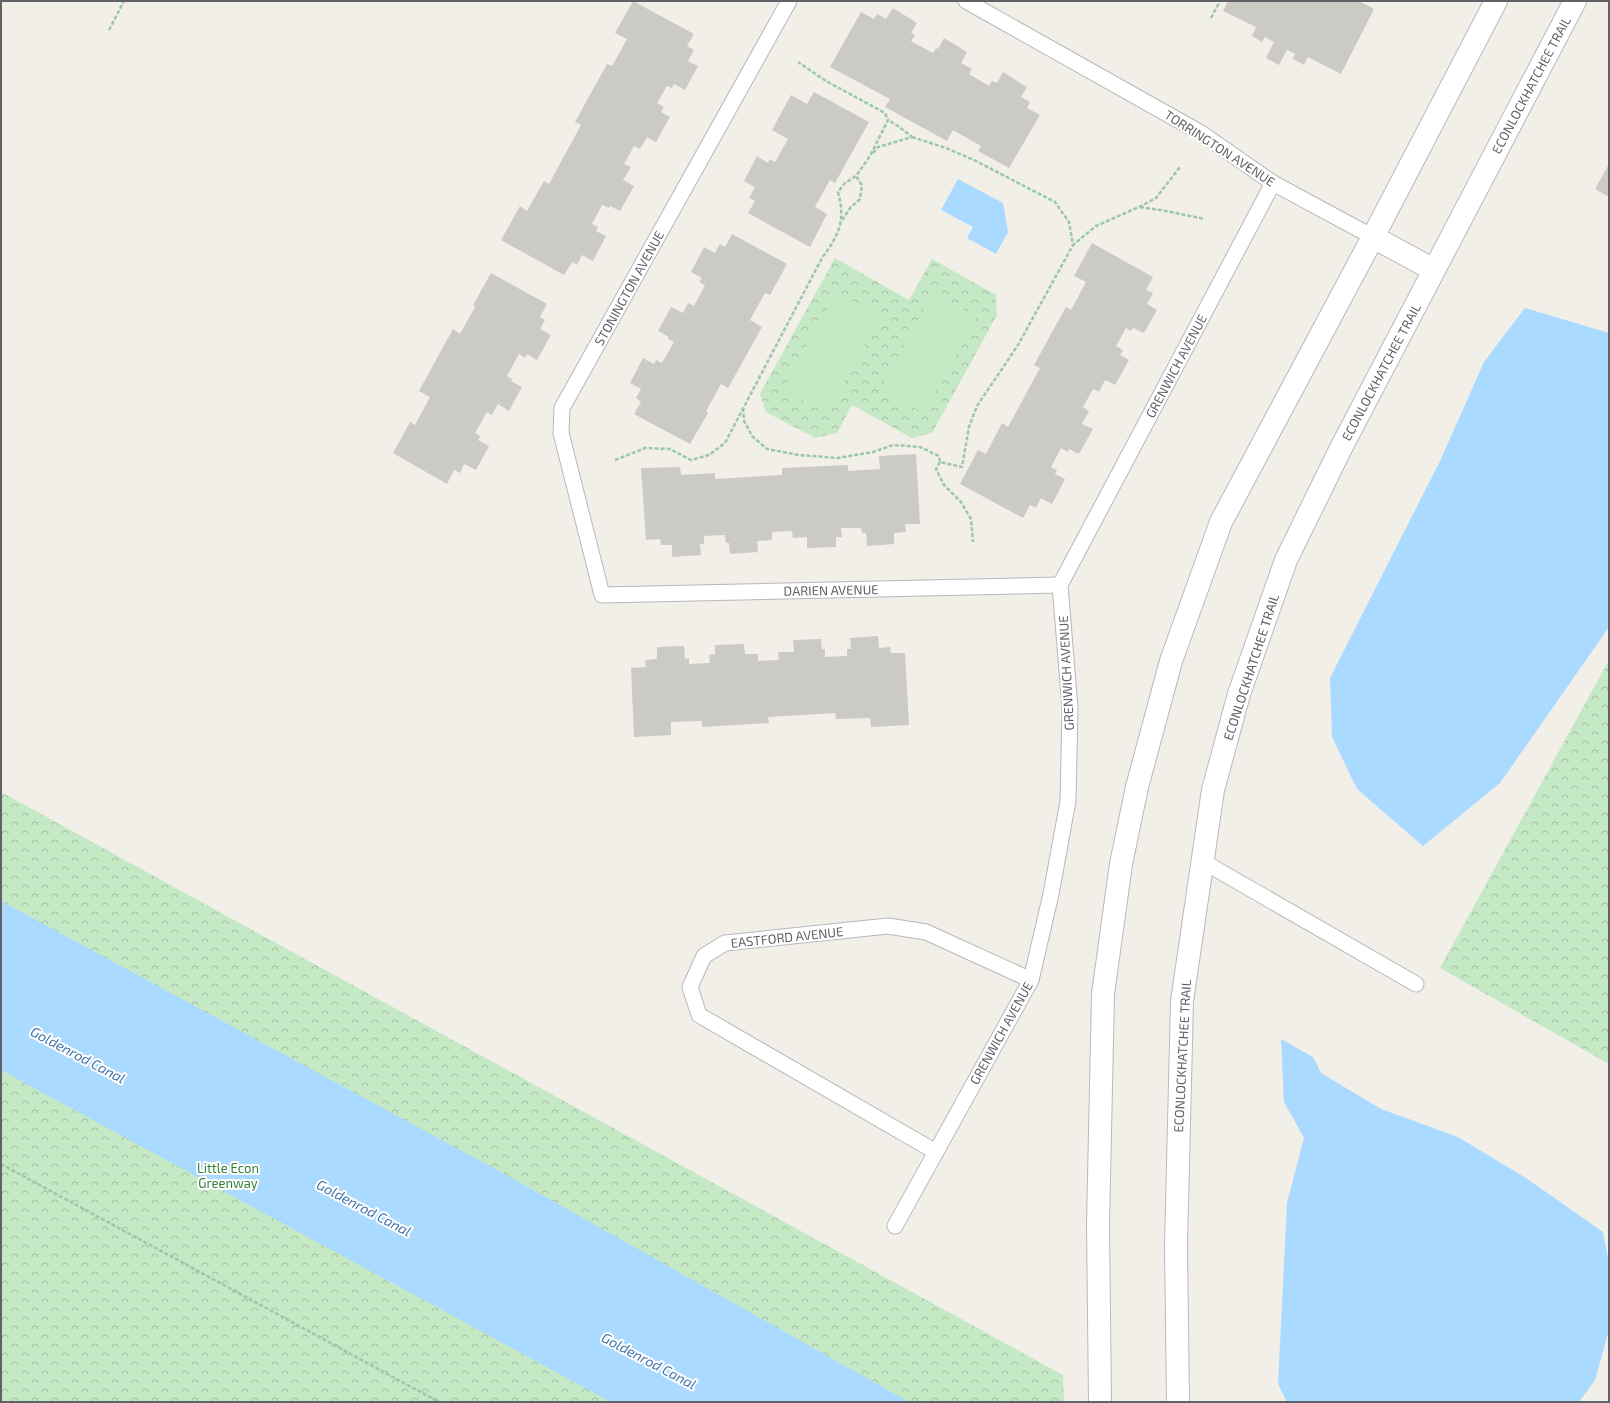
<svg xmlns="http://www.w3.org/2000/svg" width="1610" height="1403" viewBox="0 0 1610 1403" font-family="'Exo 2',sans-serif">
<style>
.park{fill:url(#park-crowns)}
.pitch{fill:#c5e8c5}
.water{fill:#aadaff}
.building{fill:#cccac5}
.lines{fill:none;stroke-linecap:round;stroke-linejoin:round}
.lane-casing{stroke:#b5b8bc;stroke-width:17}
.street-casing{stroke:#b5b8bc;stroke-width:24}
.secondary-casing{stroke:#b6babf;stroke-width:24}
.path{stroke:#9cc7a9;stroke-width:2.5;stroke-dasharray:4 2;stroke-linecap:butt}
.lane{stroke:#fff;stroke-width:15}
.street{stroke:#fff;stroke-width:22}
.secondary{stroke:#fff;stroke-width:22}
.labels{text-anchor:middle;stroke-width:4;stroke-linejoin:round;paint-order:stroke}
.street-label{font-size:13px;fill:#5f6368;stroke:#fff}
.park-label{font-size:13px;fill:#348238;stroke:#fff}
.water-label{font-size:14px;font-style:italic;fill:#4174aa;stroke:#fff}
</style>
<defs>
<pattern id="park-crowns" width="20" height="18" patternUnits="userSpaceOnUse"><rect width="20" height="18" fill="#c5e8c5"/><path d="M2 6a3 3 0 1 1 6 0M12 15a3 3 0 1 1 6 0" fill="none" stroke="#a3c0a4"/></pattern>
</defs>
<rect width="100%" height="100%" fill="#f1efe8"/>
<g class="park">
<path d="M 835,258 L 909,300 L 932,259 L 996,295 L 997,315 L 932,433 L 912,438 L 852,405 L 837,433 L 815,438 L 766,412 L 760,394 Z"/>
<path d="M 1609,660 L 1609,1064 L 1440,968 Z"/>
<path d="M 1,792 L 1063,1375 L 1064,1402 L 1,1402 Z"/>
</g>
<g class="pitch">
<path d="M 836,292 L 880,317 L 827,413 L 783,389 Z"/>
<path d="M 933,292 L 977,317 L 924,413 L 880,389 Z"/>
</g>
<g class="water">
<path d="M 958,179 L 1003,203 L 1008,232 L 996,254 L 967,238 L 973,227 L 941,210 Z"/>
<path d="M 1525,308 L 1609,333 L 1609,627 L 1500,783 L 1423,846 L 1357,789 L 1332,737 L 1330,678 L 1441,459 L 1484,362 Z"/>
<path d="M 1,901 L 512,1178 L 909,1402 L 611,1402 L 1,1070 Z"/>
<path d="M 1281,1039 L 1313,1057 L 1321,1073 L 1381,1109 L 1458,1137 L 1526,1178 L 1603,1232 L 1609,1264 L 1609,1330 L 1595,1380 L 1579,1402 L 1287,1402 L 1278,1384 L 1287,1203 L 1304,1138 L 1284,1102 Z"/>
</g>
<g class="building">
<path d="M 633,1 L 694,34 L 687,46 L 694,50 L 688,61 L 698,66 L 685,90 L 674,84 L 672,88 L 667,86 L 657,103 L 664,107 L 661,112 L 670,117 L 656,142 L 647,137 L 640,149 L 634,146 L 624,164 L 631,167 L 623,180 L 634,186 L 620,211 L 610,206 L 609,208 L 602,205 L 592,224 L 598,227 L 596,231 L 606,236 L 593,261 L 582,255 L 577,265 L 572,262 L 564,275 L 501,240 L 520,206 L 527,211 L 544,181 L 549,184 L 581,125 L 575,122 L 607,64 L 612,66 L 627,39 L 615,33 Z"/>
<path d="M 1228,1 L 1359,1 L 1374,9 L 1341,74 L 1308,57 L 1304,65 L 1293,59 L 1295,54 L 1287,50 L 1279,65 L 1266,58 L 1274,42 L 1265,37 L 1262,42 L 1252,36 L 1256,27 L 1223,11 Z"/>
<path d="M 893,8 L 917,23 L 911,33 L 915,35 L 911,41 L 933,53 L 936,48 L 938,49 L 944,38 L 967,52 L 961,63 L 972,69 L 969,74 L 989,86 L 992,81 L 997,83 L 1003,72 L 1027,87 L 1021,97 L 1030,102 L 1027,108 L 1040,115 L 1009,168 L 978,151 L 981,146 L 953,130 L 947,141 L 885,107 L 890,99 L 830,67 L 861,12 L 874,19 L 877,14 L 886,19 Z"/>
<path d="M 814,92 L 869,122 L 835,183 L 830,180 L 815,207 L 827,214 L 810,247 L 748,213 L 755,201 L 749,198 L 755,187 L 744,181 L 757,156 L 768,163 L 770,159 L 775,162 L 788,139 L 772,130 L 791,95 L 807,104 Z"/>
<path d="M 1609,164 L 1609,197 L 1595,189 Z"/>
<path d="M 732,234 L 787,264 L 770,295 L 765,293 L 750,320 L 762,327 L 728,388 L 721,384 L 706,411 L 708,413 L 690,444 L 634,414 L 641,402 L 636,398 L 641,389 L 630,383 L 643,358 L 654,364 L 656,360 L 662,363 L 674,342 L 668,339 L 669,337 L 658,331 L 671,307 L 683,313 L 688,303 L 694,306 L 705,285 L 699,282 L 702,278 L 691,272 L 704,247 L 715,253 L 720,244 L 725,247 Z"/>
<path d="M 1092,243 L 1153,277 L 1146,290 L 1153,293 L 1147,304 L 1157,310 L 1144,333 L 1133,328 L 1131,331 L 1126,328 L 1116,346 L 1123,350 L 1120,355 L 1129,360 L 1115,385 L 1105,380 L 1099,392 L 1093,389 L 1083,407 L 1089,411 L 1082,424 L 1093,429 L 1079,454 L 1069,449 L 1068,452 L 1061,448 L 1051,467 L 1057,470 L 1055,474 L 1065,479 L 1052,504 L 1041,498 L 1036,508 L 1030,505 L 1023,518 L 960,484 L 978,450 L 986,454 L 1002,423 L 1008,427 L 1040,368 L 1034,365 L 1066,307 L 1071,310 L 1086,282 L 1074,276 Z"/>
<path d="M 491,273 L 547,304 L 540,317 L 545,320 L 540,329 L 551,335 L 537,360 L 527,354 L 525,358 L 519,354 L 507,376 L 512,379 L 511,381 L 522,387 L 509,411 L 498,404 L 492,415 L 487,412 L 475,433 L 480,436 L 478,440 L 489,446 L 476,470 L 464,464 L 460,473 L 454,470 L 447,484 L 393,453 L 410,422 L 415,425 L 430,397 L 419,391 L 453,329 L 460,334 L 475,307 L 473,305 Z"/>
<path d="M 916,454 L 920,524 L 905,524 L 906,532 L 894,533 L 894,544 L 867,546 L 866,533 L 862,533 L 861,528 L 841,528 L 842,537 L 836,537 L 836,547 L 807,548 L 807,537 L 793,538 L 792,531 L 772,532 L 772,540 L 757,541 L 758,552 L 730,554 L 729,543 L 726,543 L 725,535 L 704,536 L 704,544 L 700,544 L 701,555 L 672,557 L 672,545 L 661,545 L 660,539 L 646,540 L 641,468 L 680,467 L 681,475 L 715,473 L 715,479 L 782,475 L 782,468 L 848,465 L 848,471 L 880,469 L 879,456 Z"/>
<path d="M 878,636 L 879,648 L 890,647 L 891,653 L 905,653 L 909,725 L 871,727 L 870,718 L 836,719 L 835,713 L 768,717 L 769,723 L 702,727 L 702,721 L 671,722 L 671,735 L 634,737 L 631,668 L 646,667 L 645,660 L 657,659 L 657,647 L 684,646 L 685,659 L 689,658 L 689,664 L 710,663 L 709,655 L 715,654 L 715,645 L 744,644 L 745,654 L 758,654 L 758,661 L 779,660 L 778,652 L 794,652 L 793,640 L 821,639 L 822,649 L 825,649 L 825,657 L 847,656 L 847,649 L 851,649 L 850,638 Z"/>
</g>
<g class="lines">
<g class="lane-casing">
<g id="lane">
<path d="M 789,1 L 562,408 L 561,433 L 602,595 L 1060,585"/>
<path d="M 966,1 L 1201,133 L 1273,183 L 1373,237"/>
<path d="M 1202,861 L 1416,984"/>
<path d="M 936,1152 L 699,1015 L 690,987 L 704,956 L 725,943 L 888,926 L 926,932 L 1031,980"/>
<path d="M 895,1226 L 1031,980 L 1051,894 L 1068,801 L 1070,708 L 1060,585 L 1273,183"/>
</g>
</g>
<g class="street-casing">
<path id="street" d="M 1373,237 L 1434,270"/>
</g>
<g class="secondary-casing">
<g id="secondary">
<path d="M 1100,1402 L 1098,1225 L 1103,994 L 1121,864 L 1137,787 L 1171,661 L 1221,522 L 1373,237 L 1496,1"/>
<path d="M 1178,1402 L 1176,1246 L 1182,1001 L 1213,790 L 1239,694 L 1286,560 L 1342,446 L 1575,1"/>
</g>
</g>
<g class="path">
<path d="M 1211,18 L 1220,1"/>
<path d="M 109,30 L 124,1"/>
<path d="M 912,137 L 946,148 L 974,160 L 1055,202 L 1069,222 L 1073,245 L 1096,226 L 1139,207 L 1156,198 L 1180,167"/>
<path d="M 873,153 L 878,147 L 912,137 L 898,126 L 888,120"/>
<path d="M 1140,207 L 1166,211 L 1205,219"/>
<path d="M 842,220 L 851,207 L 860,199 L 862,185 L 856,176"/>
<path d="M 743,408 L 744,421 L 752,436 L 767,449 L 799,455 L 838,458 L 873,452 L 893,445 L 920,447 L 939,456 L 940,462 L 962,467 L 969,427 L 977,406 L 1018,345 L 1073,245"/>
<path d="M 615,460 L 645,448 L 670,449 L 691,460 L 709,455 L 725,443 L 822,258 C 839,235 846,220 838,192 L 845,183 L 856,176 L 870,156 L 888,120 L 885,113 L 826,81 L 798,62"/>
<path d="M 940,462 L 936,469 L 944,485 L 961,502 L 971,519 L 973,542"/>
<path d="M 1,1164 L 439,1402"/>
</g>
<use href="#lane" class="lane"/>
<use href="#street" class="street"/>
<use href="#secondary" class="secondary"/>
</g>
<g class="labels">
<g class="street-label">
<text transform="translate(1531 85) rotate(-62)" y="5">ECONLOCKHATCHEE TRAIL</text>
<text transform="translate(1220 148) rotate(33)" y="5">TORRINGTON AVENUE</text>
<text transform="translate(629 288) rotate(-61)" y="5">STONINGTON AVENUE</text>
<text transform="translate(1176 366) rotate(-62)" y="5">GRENWICH AVENUE</text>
<text transform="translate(1381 372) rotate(-62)" y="5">ECONLOCKHATCHEE TRAIL</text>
<text transform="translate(831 590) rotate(-1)" y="5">DARIEN AVENUE</text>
<text transform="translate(1251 667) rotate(-72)" y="5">ECONLOCKHATCHEE TRAIL</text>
<text transform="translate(1066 673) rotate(-93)" y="5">GRENWICH AVENUE</text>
<text transform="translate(787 937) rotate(-6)" y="5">EASTFORD AVENUE</text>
<text transform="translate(1001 1033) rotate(-61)" y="5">GRENWICH AVENUE</text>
<text transform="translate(1182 1056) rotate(-87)" y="5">ECONLOCKHATCHEE TRAIL</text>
</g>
<g class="park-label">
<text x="228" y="1173">Little Econ<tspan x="228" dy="15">Greenway</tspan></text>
</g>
<g class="water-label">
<text transform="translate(78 1055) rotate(28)" y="5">Goldenrod Canal</text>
<text transform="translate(364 1208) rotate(28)" y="5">Goldenrod Canal</text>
<text transform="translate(649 1361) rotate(28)" y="5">Goldenrod Canal</text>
</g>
</g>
<rect width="1610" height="1403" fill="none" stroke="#5f6368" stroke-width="4"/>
</svg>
